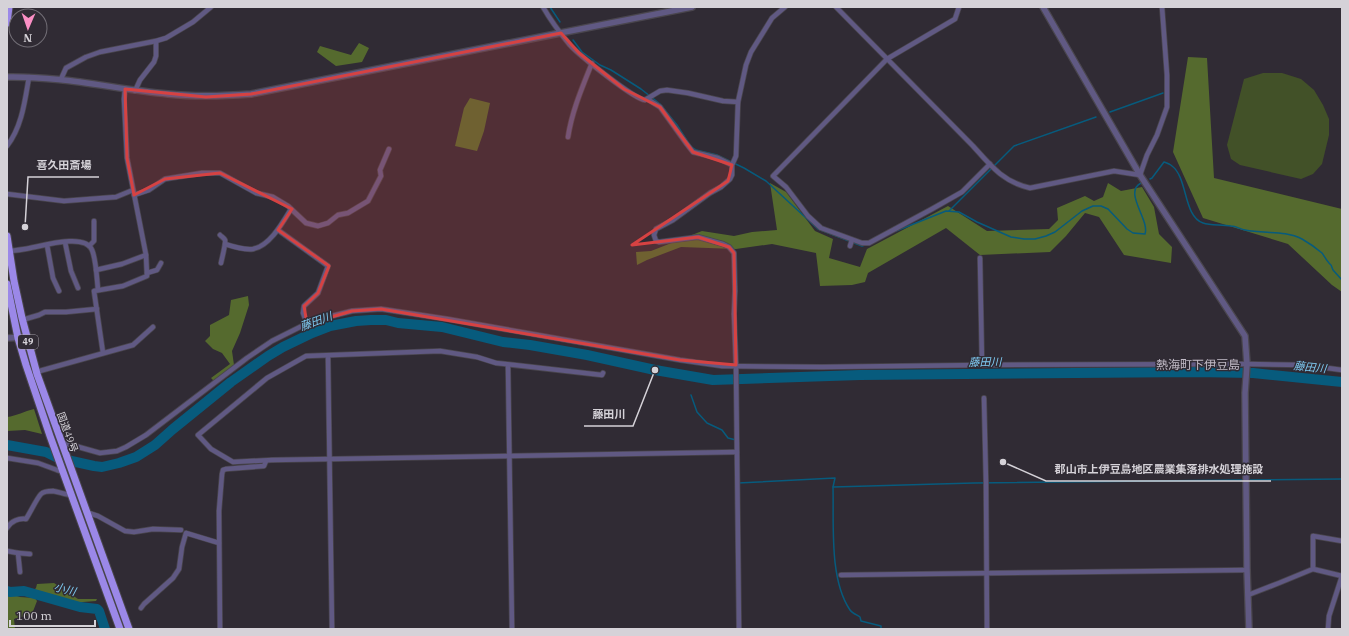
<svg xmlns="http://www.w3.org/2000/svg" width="1349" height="636" viewBox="0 0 1349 636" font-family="'IBM Plex Serif','Noto Sans JP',serif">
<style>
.green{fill:#425128}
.forest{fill:#556a2e}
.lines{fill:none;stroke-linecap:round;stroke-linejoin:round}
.stream{stroke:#075b7d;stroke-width:1.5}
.river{stroke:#075b7d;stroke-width:10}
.minor-casing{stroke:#4a464e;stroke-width:6}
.tertiary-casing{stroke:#4a464e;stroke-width:8}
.trunk-casing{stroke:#4a464e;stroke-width:9}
.minor{stroke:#605983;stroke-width:4.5}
.tertiary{stroke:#605983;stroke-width:5.5}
.trunk{stroke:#9b88e8;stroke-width:7}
.marked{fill:#d64242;fill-opacity:0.2;stroke:#d64242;stroke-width:3;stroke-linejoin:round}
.labels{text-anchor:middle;stroke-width:3;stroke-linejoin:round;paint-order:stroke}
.shield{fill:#302b34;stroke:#a4a0a7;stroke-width:1}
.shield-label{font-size:9px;font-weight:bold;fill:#d5d2d8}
.street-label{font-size:10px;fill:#d5d2d8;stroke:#302b34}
.water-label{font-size:11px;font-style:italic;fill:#7fccf4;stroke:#302b34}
.quarter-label{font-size:12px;fill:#c2bbc7;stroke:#302b34}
.leader{fill:none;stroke:#d5d2d8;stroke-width:1.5}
.callout-dot{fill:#d5d2d8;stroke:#302b34;stroke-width:1.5}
.callout-label{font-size:11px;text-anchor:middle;font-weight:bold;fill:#d5d2d8;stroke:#302b34;stroke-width:3;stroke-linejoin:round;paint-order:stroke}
</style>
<rect width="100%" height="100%" fill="#302b34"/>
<path class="green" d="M 1263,73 L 1282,73 L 1301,79 L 1314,90 L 1323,105 L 1329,119 L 1329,135 L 1322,164 L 1313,174 L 1301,179 L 1240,165 L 1231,159 L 1227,145 L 1244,79 Z"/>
<g class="forest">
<path d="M 359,43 L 369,48 L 362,62 L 336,66 L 317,52 L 320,46 L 351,55 Z"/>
<path d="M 1188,57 L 1207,58 L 1214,178 L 1342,209 L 1342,292 L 1332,285 L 1288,244 L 1203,218 L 1173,152 Z"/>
<path d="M 470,98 L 490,103 L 484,131 L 477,151 L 455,146 L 464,108 Z"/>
<path d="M 770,183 L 786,192 L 815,231 L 833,239 L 829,258 L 860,267 L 867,249 L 948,206 L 987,231 L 1049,229 L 1058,220 L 1057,208 L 1085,196 L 1094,201 L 1103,197 L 1108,183 L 1121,191 L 1142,187 L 1154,207 L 1159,234 L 1172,247 L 1171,263 L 1124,255 L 1099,217 L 1085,213 L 1066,236 L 1050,252 L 980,255 L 946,228 L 868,273 L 865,282 L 852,285 L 820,286 L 816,253 L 772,244 L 736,249 L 681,247 L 647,260 L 637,265 L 636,252 L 651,251 L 702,231 L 734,236 L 752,232 L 777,230 Z"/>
<path d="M 248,296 L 249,305 L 240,333 L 232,351 L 234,365 L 232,367 L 214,381 L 211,378 L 230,364 L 222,353 L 213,349 L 205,341 L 210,336 L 210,325 L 229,315 L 231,300 Z"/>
<path d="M 34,409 L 42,434 L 25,430 L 7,431 L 7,417 C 17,416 24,411 34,409 Z"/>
<path d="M 54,583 L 78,599 L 97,599 L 96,601 L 83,602 L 76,604 L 33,591 L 36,588 L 37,584 Z"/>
<path d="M 7,593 L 20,597 L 35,598 L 37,601 L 32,614 L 14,619 L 15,629 L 7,629 Z"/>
</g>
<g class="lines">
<g class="stream">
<path d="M 550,7 L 560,22"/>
<path d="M 573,40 L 582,52 L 600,65 L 611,70 L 641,89 L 660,104 L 677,125 L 689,144"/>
<path d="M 1110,112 L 1163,93"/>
<path d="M 691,147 L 696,150 L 717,155 L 744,168 L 766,181 L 818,229 L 862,246 L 865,245"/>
<path d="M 1150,179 L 1152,178 L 1164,162 C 1167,163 1170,164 1172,166 C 1188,178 1183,216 1203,223 C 1211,226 1222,224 1231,226 C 1236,226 1240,229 1245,230 C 1264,234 1285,230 1302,239 C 1309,243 1316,248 1322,253 C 1325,257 1327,262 1331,265 L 1333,270 L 1342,280"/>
<path d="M 949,211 L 1014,146 L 1096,117"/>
<path d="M 896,231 L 946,211 L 959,212 L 977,222 L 1011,237 L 1024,239 L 1035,239 L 1046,236 L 1055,232 L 1082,211 L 1093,206 L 1101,206 L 1108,209 L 1127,229 L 1133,233 L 1145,234 C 1150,220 1123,192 1141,183"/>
<path d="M 691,395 L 697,412 L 707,423 L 722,430 L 728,438 L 736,440"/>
<path d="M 1247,480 L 1342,479"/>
<path d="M 738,483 L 835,478 L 833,487 C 834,524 829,579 850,610 C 852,613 857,615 860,617 L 861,621 L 881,626 L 881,629"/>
<path d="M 833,487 L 974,483 L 1243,480"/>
</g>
<g class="river">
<path d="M 7,445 L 46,452 L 58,458 L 94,466 L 102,467 L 119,463 L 136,457 L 155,445 L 173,429 L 231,382 L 268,356 L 283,347 L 312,333 L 330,326 L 356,321 L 371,320 L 386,320 L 398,323 L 442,327 L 503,342 L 530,345 L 587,355 L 655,370 L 713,380 L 860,375 L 1195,372 L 1253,373 L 1342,382"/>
<path d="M 7,591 L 10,592 L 24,591 L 80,607 L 97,609 L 99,611 L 105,629"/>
</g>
<g class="minor-casing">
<g id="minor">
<path d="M 543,7 C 551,21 560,33 570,45 C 579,55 634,99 645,100 L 660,91 L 667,90 L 688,93 L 723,101 L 738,102"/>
<path d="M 836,7 L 973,146 C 990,165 1003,182 1030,188 L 1114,171 L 1140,175 L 1147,155 L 1157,135 L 1167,107 L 1167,75 L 1162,7"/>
<path d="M 959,7 L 955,19 L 887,59 L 773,176 L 786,187 L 808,216 L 821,228 L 862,243 L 869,243 L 932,209 L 962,192 L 990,164"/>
<path d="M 61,79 L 66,68 L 86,57 L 100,52 L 156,41 L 166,38 L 193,22 L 211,7"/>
<path d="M 135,91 L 140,80 L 154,62 L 156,56 L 156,41"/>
<path d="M 647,99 L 660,107 L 686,143 L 693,152 L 718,158 L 732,165"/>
<path d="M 568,137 C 572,111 582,88 592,63"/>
<path d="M 7,146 C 22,127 25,100 29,77"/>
<path d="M 7,194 L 64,201 L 116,197 L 133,190"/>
<path d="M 134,195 L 149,190 L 165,179 L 202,173 L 220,173 L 256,193 L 273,197 L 288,206 L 306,223 L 318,226 L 328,223 L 338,215 L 348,213 L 368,201 L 381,176 L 380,170 L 389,149"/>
<path d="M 278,230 L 328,266 L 318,293 L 304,306 L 303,313 L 307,324"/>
<path d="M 220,235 C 222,237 224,238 225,240 C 226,243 222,258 221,263"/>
<path d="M 65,242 L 71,271 L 78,288"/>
<path d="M 225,244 C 234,247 244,250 253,249 C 270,246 283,222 291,209"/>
<path d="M 47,245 L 53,278 L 59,291"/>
<path d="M 89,246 L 94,241 L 94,221"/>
<path d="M 850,246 L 852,240"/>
<path d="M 7,251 C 13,251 19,250 25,249 C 39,247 85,232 92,250 C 96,259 97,279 98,290"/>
<path d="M 980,258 L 982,365"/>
<path d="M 96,270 L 122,264 L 146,255"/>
<path d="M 147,273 L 157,270 L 161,263"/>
<path d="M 22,320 L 39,315 L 45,312 L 66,312 L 97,309"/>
<path d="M 103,353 L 94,291 L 123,286 L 147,276 L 146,255 L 127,158 L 124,99 L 125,89"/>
<path d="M 328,356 L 332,629"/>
<path d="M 508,365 L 512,629"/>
<path d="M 36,372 L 133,345 L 153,327"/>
<path d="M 603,373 L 602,375 L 496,363 L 477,357 L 440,351 L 306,356 L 267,378 L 198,435 L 211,449 L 233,462 L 272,460 L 737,452"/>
<path d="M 984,398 L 986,482 L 987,629"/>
<path d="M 61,442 L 100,453 L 117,451 L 126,447 L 146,435 L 247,358 L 272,341 L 304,325 L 328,317 L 352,311 L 381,309 L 447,319 L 680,360 L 722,366 L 822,367 L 982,365 L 1247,364 L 1305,365 L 1342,370"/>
<path d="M 7,458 L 38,463 L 57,470 L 64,472"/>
<path d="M 86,512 L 98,516 L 125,531 L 134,532 L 153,529 L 181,530"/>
<path d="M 7,528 C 11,521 19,518 26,519 C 30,513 37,498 41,494 C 44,491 49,491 53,491 C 60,492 65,495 72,495"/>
<path d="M 7,551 L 18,553 L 20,572"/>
<path d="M 18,553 L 30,554"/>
<path d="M 1313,569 L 1313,536 L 1342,541"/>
<path d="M 841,575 L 1247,570"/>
<path d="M 1248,595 L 1279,583 L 1313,569 L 1342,576"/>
<path d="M 141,608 L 144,604 L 173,578 L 179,569 L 182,547 L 186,533 L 219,543"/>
<path d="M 220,629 L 219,511 L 222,474 L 223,470 L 226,469 L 264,466 L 266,461"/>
<path d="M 739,629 L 736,365 L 734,314 L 735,291 L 734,253 L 729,247 L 723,244 L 698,237 L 659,242 L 656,241 L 654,235 L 656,229 L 673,220 L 710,193 L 721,187 L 730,179 L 732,175 L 732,165 L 736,156 L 738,102 L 746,65 L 751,52 L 772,18 L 785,7"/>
<path d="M 1328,629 L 1329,616 L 1342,576"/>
</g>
</g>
<g class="tertiary-casing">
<g id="tertiary">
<path d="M 1043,7 L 1140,175 L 1245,336 L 1247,364 L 1245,393 L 1247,570 L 1249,629"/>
<path d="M 7,77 C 62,76 114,89 168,94 C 196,97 224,96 251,94 L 692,7"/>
<path d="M 7,338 L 27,337"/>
</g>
</g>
<g class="trunk-casing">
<g id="trunk">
<path d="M 7,23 L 9,7"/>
<path d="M 7,236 L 14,281 L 22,318 L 37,374 L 129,629"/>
<path d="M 7,284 L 18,338 L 26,365 L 50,436 L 120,629"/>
</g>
</g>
<use href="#minor" class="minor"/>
<use href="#tertiary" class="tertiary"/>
<use href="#trunk" class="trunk"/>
</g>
<path class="marked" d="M 561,33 L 579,53 L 624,89 L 660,107 L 693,152 L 732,165 L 728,181 L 632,245 L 698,237 L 729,247 L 734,253 L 736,365 L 680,360 L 381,309 L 352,311 L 307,324 L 304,306 L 318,293 L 329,266 L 278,230 L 292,209 L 220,173 L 165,179 L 134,195 L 127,158 L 125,89 L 206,97 L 251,94 Z"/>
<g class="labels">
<rect class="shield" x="18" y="335" width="20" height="14" rx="3"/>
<g class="shield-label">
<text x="28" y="345">49</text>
</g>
<g class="street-label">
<text transform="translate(68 432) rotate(70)" y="4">国道49号</text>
</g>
<g class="water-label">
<text transform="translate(316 321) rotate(-20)" y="4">藤田川</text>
<text transform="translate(985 362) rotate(-1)" y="4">藤田川</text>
<text transform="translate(1310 367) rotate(6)" y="4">藤田川</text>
<text transform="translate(65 589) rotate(14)" y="4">小川</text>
</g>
<g class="quarter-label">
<text x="1198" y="369">熱海町下伊豆島</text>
</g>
</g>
<path class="leader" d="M25 227L28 177H99M655 370L633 426H584M1003 462L1046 481H1271"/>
<g class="callout-dot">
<circle cx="25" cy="227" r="4"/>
<circle cx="655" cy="370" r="4"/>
<circle cx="1003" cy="462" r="4"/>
</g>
<g class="callout-label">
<text x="64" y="169">喜久田斎場</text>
<text x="609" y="418">藤田川</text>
<text x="1159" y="473">郡山市上伊豆島地区農業集落排水処理施設</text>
</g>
<rect width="1349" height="636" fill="none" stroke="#d5d2d8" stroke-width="16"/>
<g transform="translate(28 28) rotate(182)"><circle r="19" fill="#302b34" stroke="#726e76"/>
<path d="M0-3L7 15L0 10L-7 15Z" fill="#fb8fc5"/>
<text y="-6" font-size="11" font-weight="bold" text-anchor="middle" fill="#d5d2d8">N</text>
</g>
<path d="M10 620v6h85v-6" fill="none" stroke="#d5d2d8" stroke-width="2"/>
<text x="16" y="620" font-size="12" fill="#d5d2d8" stroke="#302b34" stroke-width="3" paint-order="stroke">100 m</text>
</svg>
